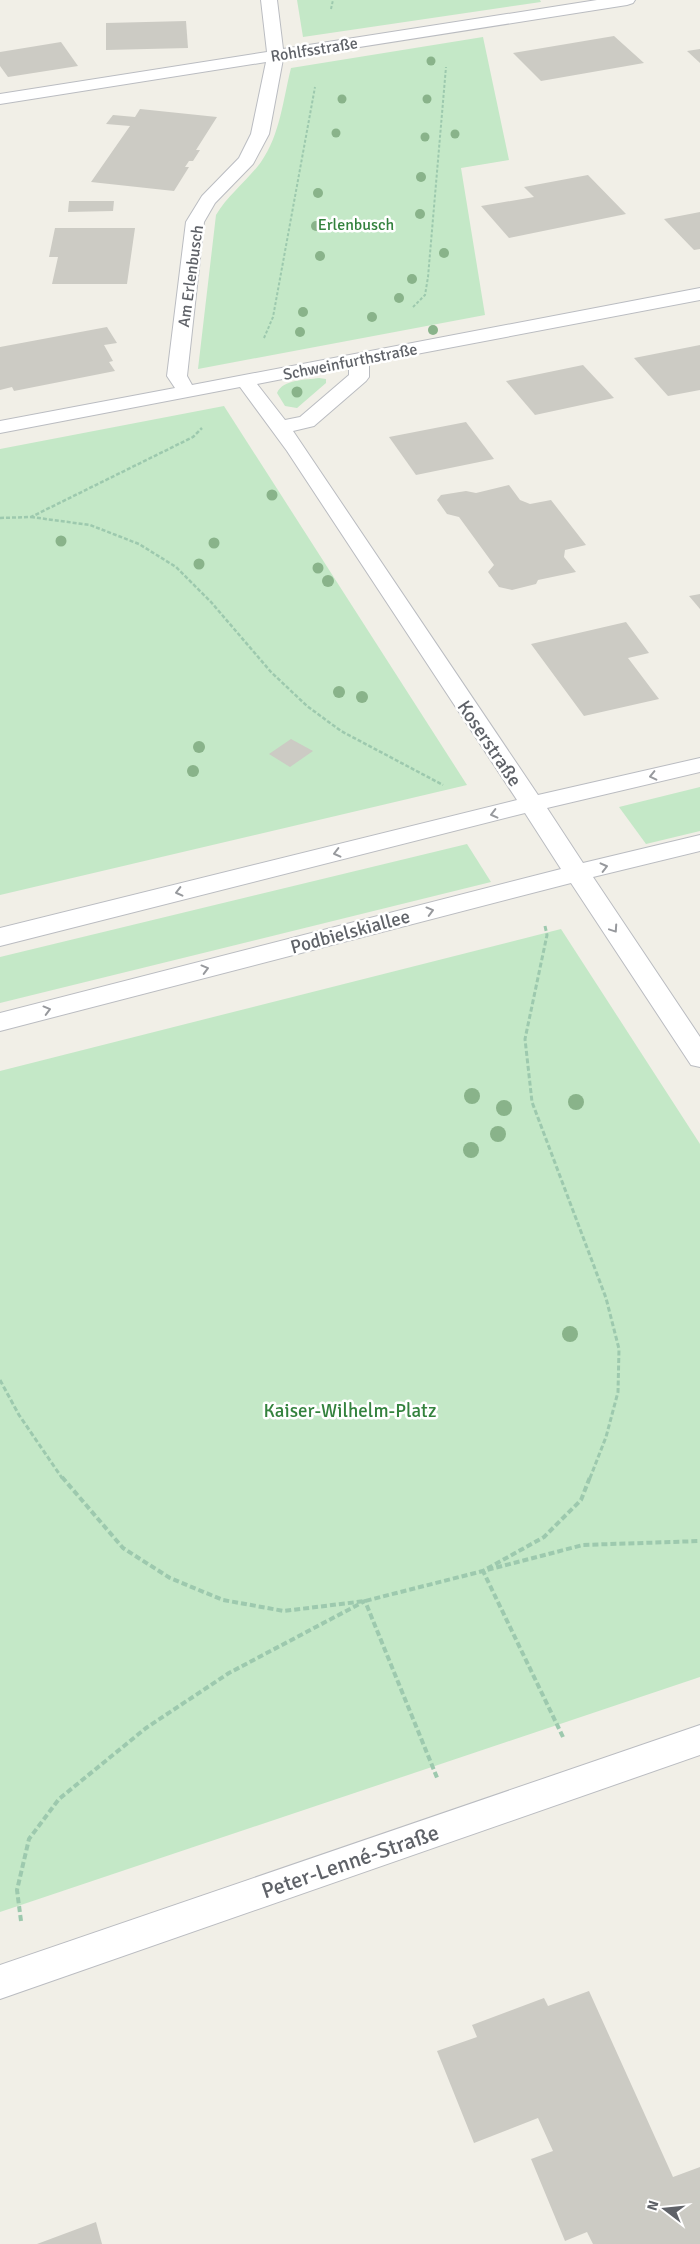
<svg xmlns="http://www.w3.org/2000/svg" width="700" height="2244" viewBox="0 0 700 2244" font-family="Signika,sans-serif">
<style>
.green{fill:#c4e8c7}
.building{fill:#cccbc4}
.lines{fill:none;stroke-linecap:round;stroke-linejoin:round}
.minor-casing{stroke:#babcc1;stroke-width:2}
.path-far3{stroke:#9dc9ae;stroke-width:2;stroke-dasharray:3 2;stroke-linecap:butt}
.path-far2{stroke:#9dc9ae;stroke-width:2.5;stroke-dasharray:4 2;stroke-linecap:butt}
.path-far1{stroke:#9dc9ae;stroke-width:3;stroke-dasharray:5 2.5;stroke-linecap:butt}
.path{stroke:#9dc9ae;stroke-width:4;stroke-dasharray:6 3;stroke-linecap:butt}
.minor{fill:#fff;fill-rule:evenodd}
.tree{fill:#89b38a}
.oneway{stroke:#97999d}
.labels{text-anchor:middle;stroke-width:5;stroke-linejoin:round;paint-order:stroke}
.far-street-label{font-size:16px;fill:#5f6268;stroke:#fff}
.far-park-label{font-size:16px;fill:#34823e;stroke:#fff}
.street-label{font-size:19px;fill:#5f6268;stroke:#fff}
.park-label{font-size:19px;fill:#34823e;stroke:#fff}
.near-street-label{font-size:22px;fill:#5f6268;stroke:#fff}
</style>
<rect width="100%" height="100%" fill="#f1efe7"/>
<g class="green">
<path d="M 297,0 L 540,0 L 541,2 L 303,37 Z"/>
<path d="M 483,37 L 509,160 L 461,168 L 485,315 L 198,369 L 216,215 C 228,195 247,181 261,162 C 280,135 283,100 291,68 Z"/>
<path d="M 319,378 L 326,379 L 326,383 L 297,408 L 285,406 L 277,393 C 283,379 306,380 319,378 Z"/>
<path d="M 224,406 L 467,785 L 0,895 L 0,449 Z"/>
<path d="M 700,787 L 700,831 L 646,844 L 619,807 Z"/>
<path d="M 467,844 L 491,882 L 0,1003 L 0,957 Z"/>
<path d="M 561,929 L 700,1144 L 700,1677 L 0,1912 L 0,1071 Z"/>
</g>
<g class="building">
<path d="M 186,21 L 188,48 L 106,50 L 106,23 Z"/>
<path d="M 614,36 L 644,63 L 541,81 L 513,53 Z"/>
<path d="M 61,42 L 78,66 L 8,77 L 0,66 L 0,52 Z"/>
<path d="M 700,49 L 700,63 L 687,51 Z"/>
<path d="M 140,109 L 217,117 L 196,150 L 200,150 L 193,161 L 189,161 L 185,167 L 189,167 L 174,191 L 91,182 L 130,126 L 106,124 L 113,115 L 135,117 Z"/>
<path d="M 588,175 L 626,214 L 509,238 L 481,206 L 534,197 L 524,187 Z"/>
<path d="M 69,201 L 114,201 L 113,211 L 68,212 Z"/>
<path d="M 700,212 L 700,249 L 694,250 L 664,219 Z"/>
<path d="M 55,228 L 135,228 L 127,284 L 52,284 L 58,257 L 49,257 Z"/>
<path d="M 107,327 L 117,343 L 104,345 L 113,361 L 109,362 L 115,371 L 14,391 L 12,387 L 0,390 L 0,347 Z"/>
<path d="M 700,345 L 700,390 L 668,396 L 634,358 Z"/>
<path d="M 583,365 L 614,398 L 535,415 L 506,381 Z"/>
<path d="M 466,422 L 494,459 L 416,475 L 389,437 Z"/>
<path d="M 509,485 L 520,500 L 530,504 L 551,500 L 586,545 L 565,550 L 564,557 L 576,572 L 538,580 L 536,584 L 512,590 L 499,587 L 488,572 L 494,565 L 459,517 L 447,514 L 437,500 L 441,495 L 466,491 L 476,493 Z"/>
<path d="M 700,594 L 700,609 L 689,596 Z"/>
<path d="M 626,622 L 649,653 L 628,658 L 659,699 L 584,716 L 531,644 Z"/>
<path d="M 291,739 L 313,751 L 290,767 L 269,754 Z"/>
<path d="M 589,1991 L 673,2177 L 700,2167 L 700,2244 L 593,2244 L 587,2232 L 565,2241 L 531,2159 L 553,2151 L 538,2118 L 474,2143 L 437,2051 L 477,2037 L 472,2025 L 544,1998 L 548,2006 Z"/>
<path d="M 96,2222 L 102,2244 L 37,2244 Z"/>
</g>
<g class="lines">
<g class="minor-casing">
<g id="minor">
<path d="M 261,0 L 277,0 L 283,49 L 597,0 L 635,0 L 633,3 L 627,5 L 283,59 L 269,134 L 253,164 L 215,203 L 204,222 L 187,376 L 192,385 L 700,288 L 700,300 L 369,363 L 369,377 L 366,381 L 314,426 L 293,431 L 538,795 L 700,758 L 700,772 L 547,808 L 583,863 L 700,835 L 700,851 L 593,877 L 700,1037 L 700,1067 L 691,1065 L 571,883 L 0,1031 L 0,1013 L 561,869 L 525,813 L 0,946 L 0,928 L 517,800 L 287,451 L 240,387 L 0,433 L 0,421 L 175,388 L 167,376 L 186,222 L 202,196 L 239,158 L 251,134 L 266,62 L 0,104 L 0,94 L 267,52 ZM 349,366 L 349,375 L 300,417 L 285,420 L 257,384 Z"/>
<path d="M 700,1725 L 700,1755 L 0,1999 L 0,1965 Z"/>
</g>
</g>
<g class="path-far3">
<path d="M 331,9 L 333,0"/>
<path d="M 413,307 L 425,295 L 428,277 L 446,67"/>
<path d="M 264,338 L 273,317 L 315,87"/>
</g>
<g class="path-far2">
<path d="M 31,517 L 90,525 L 139,544 L 176,567 L 211,602 L 271,672 L 307,706 L 341,731 L 443,785"/>
<path d="M 0,518 L 31,517 L 193,437 L 202,428"/>
</g>
<g class="path-far1">
<path d="M 545,926 L 547,935 L 525,1039 L 532,1102 L 606,1298 L 619,1349 L 618,1392 L 606,1437 L 590,1478"/>
<path d="M 0,1380 L 19,1415 L 62,1478"/>
</g>
<g class="path">
<path d="M 62,1477 L 123,1548 L 170,1578 L 223,1600 L 284,1611 L 365,1601 L 483,1571 L 544,1537 L 581,1500 L 590,1477"/>
<path d="M 563,1737 L 483,1571 L 583,1545 L 700,1541"/>
<path d="M 21,1921 L 17,1890 L 29,1839 L 59,1799 L 146,1728 L 229,1673 L 365,1601 L 438,1780"/>
</g>
<use href="#minor" class="minor"/>
</g>
<g class="tree">
<circle cx="431" cy="61" r="4.5"/>
<circle cx="342" cy="99" r="4.5"/>
<circle cx="427" cy="99" r="4.5"/>
<circle cx="336" cy="133" r="4.5"/>
<circle cx="455" cy="134" r="4.5"/>
<circle cx="425" cy="137" r="4.5"/>
<circle cx="421" cy="177" r="5"/>
<circle cx="318" cy="193" r="5"/>
<circle cx="420" cy="214" r="5"/>
<circle cx="316" cy="226" r="5"/>
<circle cx="444" cy="253" r="5"/>
<circle cx="320" cy="256" r="5"/>
<circle cx="412" cy="279" r="5"/>
<circle cx="399" cy="298" r="5"/>
<circle cx="303" cy="312" r="5"/>
<circle cx="372" cy="317" r="5"/>
<circle cx="433" cy="330" r="5"/>
<circle cx="300" cy="332" r="5"/>
<circle cx="297" cy="392" r="5.5"/>
<circle cx="272" cy="495" r="5.5"/>
<circle cx="61" cy="541" r="5.5"/>
<circle cx="214" cy="543" r="5.5"/>
<circle cx="199" cy="564" r="5.5"/>
<circle cx="318" cy="568" r="5.5"/>
<circle cx="328" cy="581" r="6"/>
<circle cx="339" cy="692" r="6"/>
<circle cx="362" cy="697" r="6"/>
<circle cx="199" cy="747" r="6"/>
<circle cx="193" cy="771" r="6"/>
<circle cx="472" cy="1096" r="8"/>
<circle cx="576" cy="1102" r="8"/>
<circle cx="504" cy="1108" r="8"/>
<circle cx="498" cy="1134" r="8"/>
<circle cx="471" cy="1150" r="8"/>
<circle cx="570" cy="1334" r="8"/>
</g>
<defs><path id="oneway-chevron" d="M-2-3.5L2.5 0L-2 3.5" fill="none" stroke-width="1.6" stroke-linecap="round" stroke-linejoin="round" transform="scale(1.25)"/></defs>
<g class="oneway">
<use href="#oneway-chevron" transform="translate(653 776) rotate(167)"/>
<use href="#oneway-chevron" transform="translate(494 814) rotate(166)"/>
<use href="#oneway-chevron" transform="translate(337 853) rotate(166)"/>
<use href="#oneway-chevron" transform="translate(604 867) rotate(-14)"/>
<use href="#oneway-chevron" transform="translate(179 892) rotate(166)"/>
<use href="#oneway-chevron" transform="translate(430 911) rotate(-15)"/>
<use href="#oneway-chevron" transform="translate(614 929) rotate(56)"/>
<use href="#oneway-chevron" transform="translate(205 969) rotate(-15)"/>
<use href="#oneway-chevron" transform="translate(47 1010) rotate(-15)"/>
</g>
<g class="labels">
<g class="far-street-label">
<text transform="translate(314 49) rotate(-9)" y="6">Rohlfsstraße</text>
<text transform="translate(190 276) rotate(-82)" y="6">Am Erlenbusch</text>
<text transform="translate(350 361) rotate(-11)" y="6">Schweinfurthstraße</text>
</g>
<g class="far-park-label">
<text x="356" y="230">Erlenbusch</text>
</g>
<g class="street-label">
<text transform="translate(490 743) rotate(56)" y="7">Koserstraße</text>
<text transform="translate(350 931) rotate(-15)" y="7">Podbielskiallee</text>
</g>
<g class="park-label">
<text x="350" y="1417">Kaiser-Wilhelm-Platz</text>
</g>
<g class="near-street-label">
<text transform="translate(350 1861) rotate(-19)" y="8">Peter-Lenné-Straße</text>
</g>
</g>
<g transform="translate(665 2209) rotate(286)" stroke="#ffffff" stroke-width="4" paint-order="stroke">
<path d="M0-4L9 19L0 12L-9 19Z" fill="#5f6268"/>
<text y="-8" font-size="14" font-weight="bold" text-anchor="middle" fill="#5f6268">N</text>
</g>
</svg>
